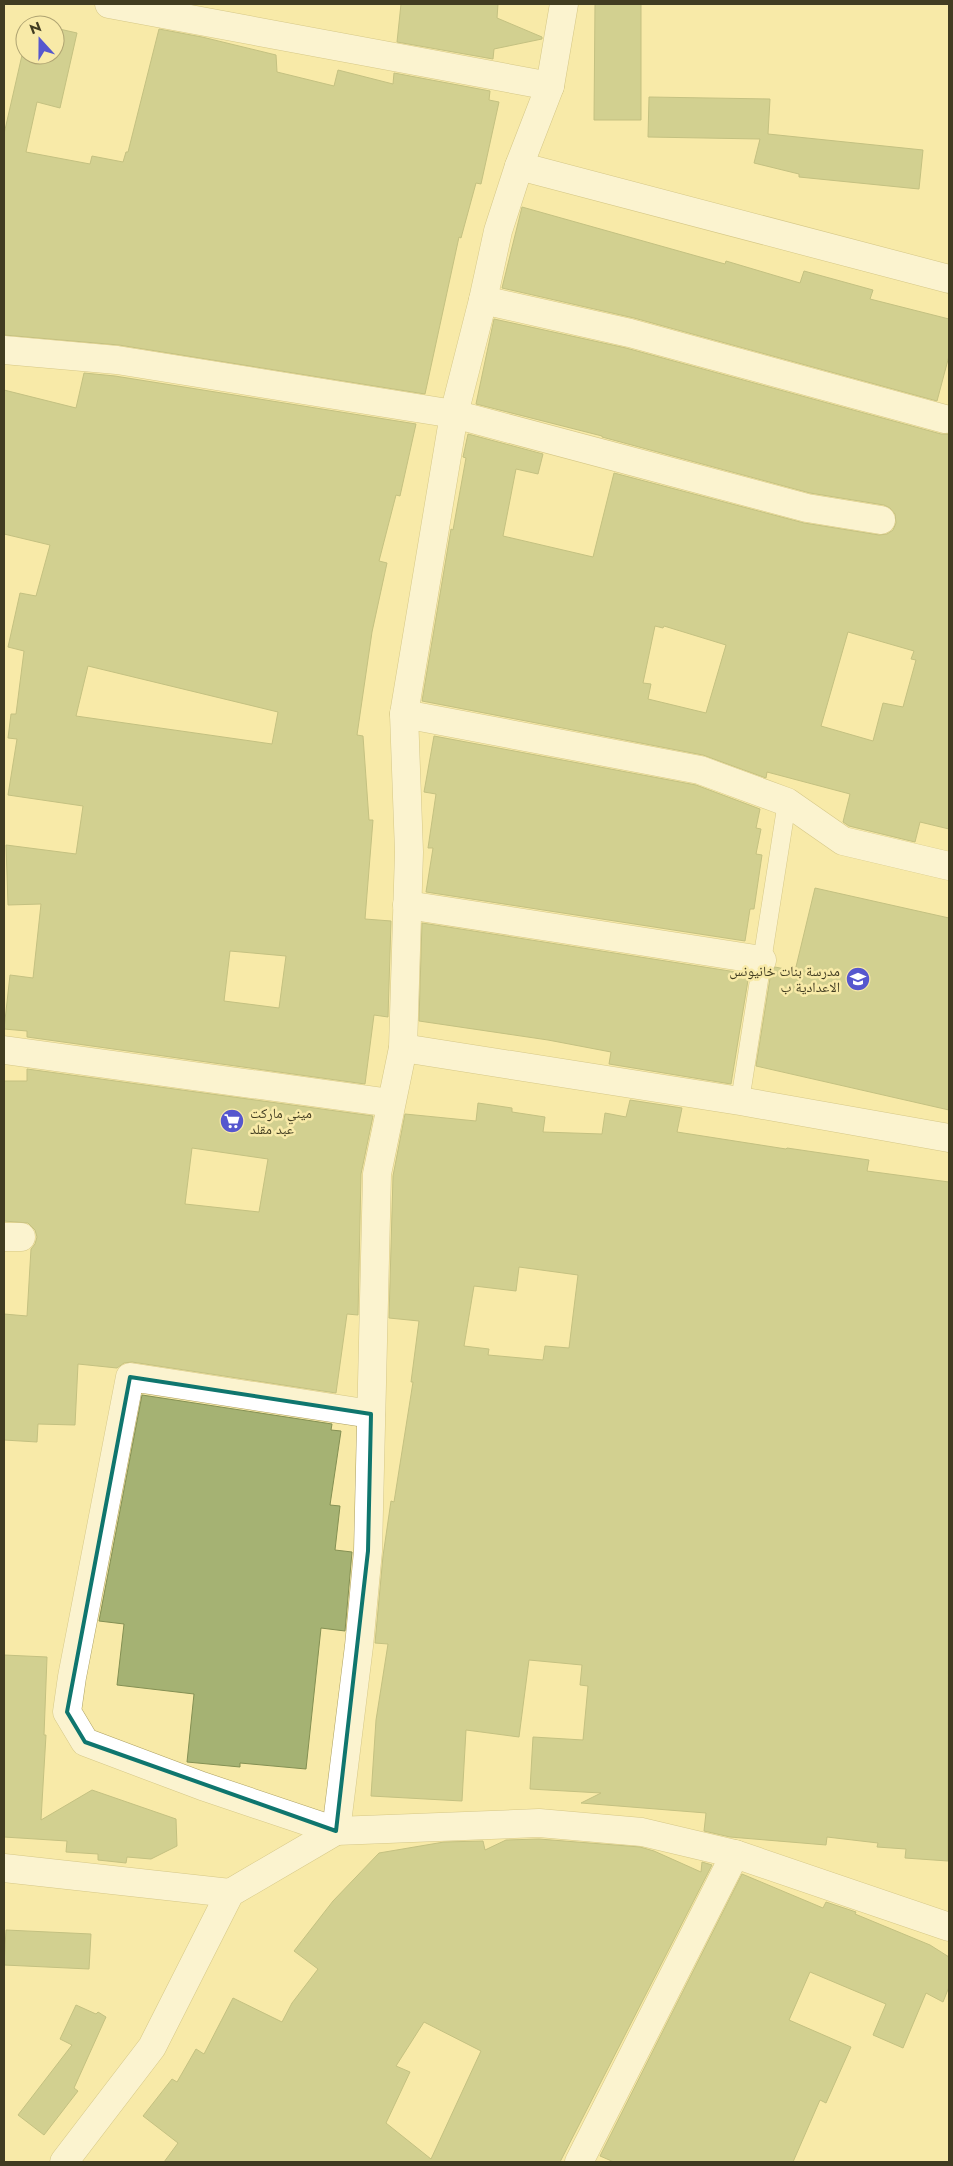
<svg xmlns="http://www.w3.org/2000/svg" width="953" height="2166" viewBox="0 0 953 2166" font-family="Jost,'Noto Naskh Arabic',sans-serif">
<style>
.building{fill:#a5b273;stroke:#849053;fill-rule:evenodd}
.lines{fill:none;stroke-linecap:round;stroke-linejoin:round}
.lane-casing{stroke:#ada060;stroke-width:19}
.street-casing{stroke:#ada060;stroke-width:29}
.lane{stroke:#fff;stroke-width:18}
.street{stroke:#fff;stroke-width:28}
.marked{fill:none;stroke:#0f766e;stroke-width:4;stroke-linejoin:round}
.labels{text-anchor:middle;stroke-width:5;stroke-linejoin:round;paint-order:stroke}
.poi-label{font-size:14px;fill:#413c21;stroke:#f8eaa8;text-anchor:end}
</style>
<rect width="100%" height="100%" fill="#f8eaa8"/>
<g class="building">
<path d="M 401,4 L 498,4 L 497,18 L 542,37 L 542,39 L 494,49 L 493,59 L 397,42 Z"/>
<path d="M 595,4 L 641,4 L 641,120 L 594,120 Z"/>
<path d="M 55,28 L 77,33 L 60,108 L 37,102 L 26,152 L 90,164 L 92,156 L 123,162 L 126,152 L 128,152 L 159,29 L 202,37 L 276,55 L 277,72 L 334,86 L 338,70 L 393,84 L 394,73 L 490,91 L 489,100 L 499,102 L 481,184 L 476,183 L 461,238 L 459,237 L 425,394 L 119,345 L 4,335 L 4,134 L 25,42 L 25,55 L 55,55 Z"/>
<path d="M 649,97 L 770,99 L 768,134 L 923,150 L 919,189 L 799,177 L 799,174 L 754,163 L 760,139 L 648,137 Z"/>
<path d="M 522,207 L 725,264 L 726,261 L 800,283 L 804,271 L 873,290 L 870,299 L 949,319 L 949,356 L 937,401 L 634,318 L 502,288 Z"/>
<path d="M 494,319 L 626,348 L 941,434 L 949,434 L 949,829 L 920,822 L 915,842 L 849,826 L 843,822 L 850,794 L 767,772 L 766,778 L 703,755 L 422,701 L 451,529 L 453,530 L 466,458 L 463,457 L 468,434 L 543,454 L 538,474 L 516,469 L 503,536 L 593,557 L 614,473 L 804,523 L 879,535 L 887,534 L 893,530 L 896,523 L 895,514 L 890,508 L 884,505 L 810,493 L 602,437 L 602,436 L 476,404 ZM 655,626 L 663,628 L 664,626 L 726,645 L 706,713 L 648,699 L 651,684 L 643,683 ZM 848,632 L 914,651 L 911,659 L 916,660 L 903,707 L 883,703 L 873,741 L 821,726 Z"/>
<path d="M 84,373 L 115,376 L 416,424 L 400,496 L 396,495 L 379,561 L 387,563 L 372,632 L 357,735 L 363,736 L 369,820 L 373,820 L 365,919 L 391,921 L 388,1017 L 374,1015 L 365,1084 L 27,1037 L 27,1031 L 4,1029 L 10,975 L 33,978 L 41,904 L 8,905 L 6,845 L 76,854 L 83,806 L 8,795 L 17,739 L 8,738 L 11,714 L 16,714 L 24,651 L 8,647 L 20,593 L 36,596 L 50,545 L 4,534 L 4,390 L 76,408 ZM 88,666 L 278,712 L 272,744 L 76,716 ZM 230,951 L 286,956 L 279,1008 L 224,1001 Z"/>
<path d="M 434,736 L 696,785 L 760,809 L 756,828 L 761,829 L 756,854 L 762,855 L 754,909 L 750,909 L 745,941 L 426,892 L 433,848 L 428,848 L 436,794 L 424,792 Z"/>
<path d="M 815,888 L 949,918 L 949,1110 L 756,1066 L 771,972 L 775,967 L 795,971 Z"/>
<path d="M 422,923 L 749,974 L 731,1084 L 609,1064 L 611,1052 L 548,1040 L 419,1021 Z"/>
<path d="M 27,1069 L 373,1116 L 361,1174 L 358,1315 L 347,1314 L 336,1393 L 132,1362 L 124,1363 L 117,1368 L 78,1364 L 75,1425 L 38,1424 L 37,1442 L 4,1440 L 4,1314 L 27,1316 L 31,1249 L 35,1244 L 37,1237 L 35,1230 L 28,1223 L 4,1221 L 4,1081 L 27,1081 ZM 192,1148 L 268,1159 L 259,1212 L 185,1204 Z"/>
<path d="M 630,1100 L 682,1108 L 677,1132 L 786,1149 L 787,1148 L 869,1160 L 867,1171 L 949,1182 L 948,1861 L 905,1858 L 906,1849 L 877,1847 L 878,1843 L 827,1837 L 826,1845 L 730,1837 L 704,1831 L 706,1813 L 581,1803 L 601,1793 L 530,1789 L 533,1737 L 583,1740 L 588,1686 L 580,1685 L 582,1665 L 529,1660 L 519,1737 L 466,1730 L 462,1801 L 371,1796 L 376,1720 L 388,1644 L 375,1643 L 383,1556 L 391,1501 L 394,1502 L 413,1382 L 411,1382 L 419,1321 L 389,1318 L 393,1176 L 405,1114 L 476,1121 L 478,1103 L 512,1108 L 512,1112 L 545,1117 L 543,1132 L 602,1134 L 605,1113 L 626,1117 ZM 519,1267 L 578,1275 L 569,1348 L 545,1346 L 543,1360 L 488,1355 L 489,1349 L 464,1346 L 474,1286 L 516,1291 Z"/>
<path d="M 142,1395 L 332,1424 L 331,1430 L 341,1431 L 330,1505 L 340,1506 L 335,1550 L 352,1552 L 345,1631 L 321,1628 L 306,1769 L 240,1763 L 240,1767 L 187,1762 L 194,1694 L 117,1685 L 124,1624 L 99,1621 Z"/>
<path d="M 4,1655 L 47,1657 L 44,1735 L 46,1735 L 41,1820 L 92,1790 L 176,1819 L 177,1846 L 151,1859 L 127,1857 L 126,1863 L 98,1860 L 98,1854 L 66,1852 L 67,1841 L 4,1837 Z"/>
<path d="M 539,1839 L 640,1847 L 654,1851 L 701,1872 L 702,1862 L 712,1865 L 560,2162 L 164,2162 L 178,2143 L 143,2116 L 172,2079 L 177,2082 L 196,2049 L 204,2054 L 233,1998 L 282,2022 L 292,2003 L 318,1969 L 294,1951 L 333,1901 L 379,1853 L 444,1842 L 483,1841 L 485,1850 L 506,1840 ZM 424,2022 L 481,2051 L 431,2159 L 386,2123 L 410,2072 L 396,2066 Z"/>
<path d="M 742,1874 L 823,1908 L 826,1902 L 856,1912 L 855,1914 L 930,1945 L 949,1957 L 949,1987 L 943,2002 L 926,1993 L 903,2048 L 873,2035 L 886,2004 L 810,1972 L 789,2020 L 851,2047 L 826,2103 L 820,2100 L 793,2162 L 614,2162 L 600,2156 Z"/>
<path d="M 6,1930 L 91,1934 L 89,1969 L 4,1965 Z"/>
<path d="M 76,2005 L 96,2014 L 98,2012 L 106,2017 L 74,2088 L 78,2091 L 44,2135 L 18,2115 L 72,2045 L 60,2039 Z"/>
</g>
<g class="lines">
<g class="lane-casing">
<path id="lane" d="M 740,1101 L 787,802"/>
</g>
<g class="street-casing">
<g id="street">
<path d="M 109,4 L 550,86"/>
<path d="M 519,166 L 949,279"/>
<path d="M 483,300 L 630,333 L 945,419"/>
<path d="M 4,350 L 117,360 L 454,414 L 807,508 L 881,520"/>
<path d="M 404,714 L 700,770 L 787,802 L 843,841 L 949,866"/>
<path d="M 407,905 L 762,960"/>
<path d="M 403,1048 L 740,1101 L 949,1138"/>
<path d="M 4,1050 L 391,1103"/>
<path d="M 4,1237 L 21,1237"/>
<path d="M 371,1414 L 130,1377 L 72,1677 L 67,1712 L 85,1742 L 202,1786 L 336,1831 L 539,1823 L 642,1832 L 735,1854 L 949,1927"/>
<path d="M 4,1868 L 230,1893"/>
<path d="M 64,2162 L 152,2047 L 230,1893 L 336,1831 L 359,1646 L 368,1551 L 377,1174 L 403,1048 L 409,852 L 404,714 L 454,414 L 483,300 L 498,231 L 519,166 L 550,86 L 564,4"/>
<path d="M 579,2162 L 735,1854"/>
</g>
</g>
<use href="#lane" class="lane"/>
<use href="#street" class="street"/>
</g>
<path d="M0 0H953V2166H0ZM 130,1377 L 371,1414 L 368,1551 L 336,1831 L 85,1742 L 67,1712 Z" fill="#f8eaa8" fill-opacity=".55" fill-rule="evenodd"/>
<path class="marked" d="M 130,1377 L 371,1414 L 368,1551 L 336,1831 L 85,1742 L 67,1712 Z"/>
<defs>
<g id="school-disc" transform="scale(1.25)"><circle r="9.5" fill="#5657ce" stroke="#f8eaa8"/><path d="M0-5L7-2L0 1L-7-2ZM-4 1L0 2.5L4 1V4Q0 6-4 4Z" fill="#fff"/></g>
<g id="supermarket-disc" transform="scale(1.25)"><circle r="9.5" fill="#5657ce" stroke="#f8eaa8"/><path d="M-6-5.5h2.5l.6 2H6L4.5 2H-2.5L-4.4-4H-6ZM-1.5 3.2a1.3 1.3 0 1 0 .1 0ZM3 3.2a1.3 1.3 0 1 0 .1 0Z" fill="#fff"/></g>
</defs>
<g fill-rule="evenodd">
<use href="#school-disc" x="858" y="979"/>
<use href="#supermarket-disc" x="232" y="1121"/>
</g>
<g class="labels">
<g class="poi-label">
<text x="840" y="976">مدرسة بنات خانيونس<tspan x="840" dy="16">الاعدادية ب</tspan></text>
<text x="250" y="1118" text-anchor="start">ميني ماركت<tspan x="250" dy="16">عبد مقلد</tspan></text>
</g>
</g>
<rect width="953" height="2166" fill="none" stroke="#413c21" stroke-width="10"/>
<g transform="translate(40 40) rotate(339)"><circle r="24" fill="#f8eaa8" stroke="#afa472"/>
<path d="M0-4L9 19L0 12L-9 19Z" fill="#5657ce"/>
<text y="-8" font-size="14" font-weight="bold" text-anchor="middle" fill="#413c21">N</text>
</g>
</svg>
